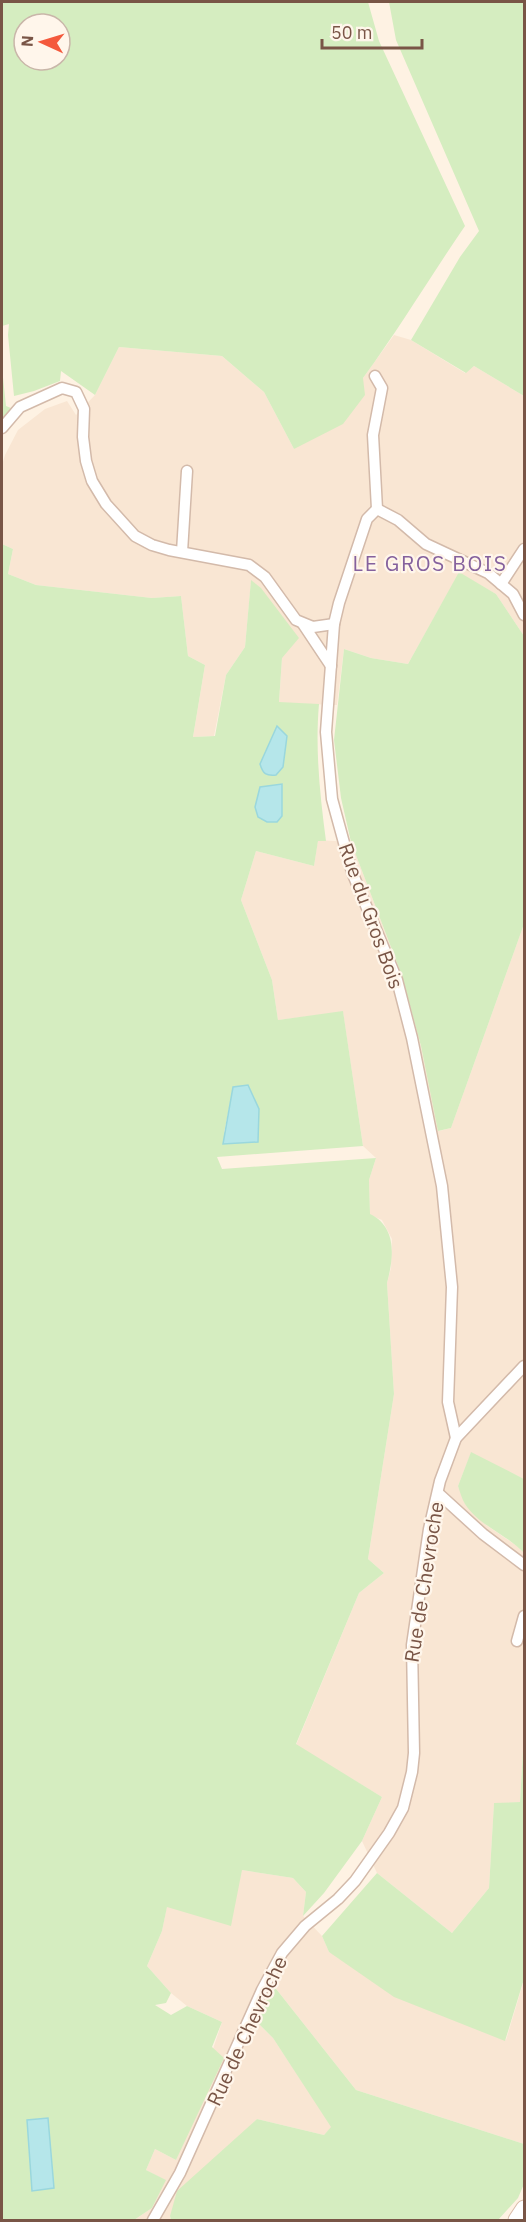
<svg xmlns="http://www.w3.org/2000/svg" width="526" height="2222" viewBox="0 0 526 2222" font-family="'IBM Plex Sans',sans-serif">
<style>
.residential{fill:#f9e6d3}
.green{fill:#d5edc0;fill-rule:evenodd}
.water{fill:#b5e6ea;stroke:#9ad7dd;stroke-width:1.5}
.lines{fill:none;stroke-linecap:round;stroke-linejoin:round}
.street-casing{stroke:#d3baaa;stroke-width:13}
.secondary-casing{stroke:#d9bba9;stroke-width:17}
.street{stroke:#fff;stroke-width:10}
.secondary{stroke:#fff;stroke-width:15}
.labels{text-anchor:middle;stroke-width:4.5;stroke-linejoin:round;paint-order:stroke}
.street-label{font-size:20px;fill:#795546;stroke:#fff6eb}
.neighbourhood-label{font-size:21px;letter-spacing:1.5px;fill:#85619d;stroke:#fff6eb}
</style>
<rect width="100%" height="100%" fill="#fef2e3"/>
<g class="residential">
<path d="M 394,335 L 411,340 L 465,373 L 474,366 L 524,396 L 524,636 L 496,594 L 459,573 L 408,664 L 371,658 L 344,649 L 337,705 L 279,703 L 282,658 L 251,581 L 245,647 L 226,675 L 214,736 L 193,737 L 205,665 L 188,656 L 181,596 L 152,598 L 36,585 L 8,574 L 13,549 L 2,544 L 2,465 L 5,455 L 18,430 L 45,409 L 67,401 L 76,415 L 95,395 L 119,347 L 222,356 L 264,392 L 294,449 L 363,378 Z"/>
<path d="M 318,840 L 351,842 L 402,976 L 421,1046 L 439,1131 L 451,1128 L 524,924 L 524,1479 L 471,1453 L 458,1486 L 466,1505 L 486,1525 L 517,1546 L 524,1553 L 524,1733 L 520,1802 L 494,1804 L 489,1888 L 452,1933 L 377,1873 L 362,1841 L 382,1797 L 296,1745 L 359,1593 L 384,1573 L 368,1559 L 394,1394 L 387,1283 L 391,1268 L 392,1239 L 382,1220 L 370,1215 L 369,1180 L 376,1158 L 363,1146 L 343,1012 L 278,1020 L 272,980 L 241,900 L 256,851 L 314,866 Z"/>
<path d="M 242,1870 L 293,1878 L 306,1892 L 303,1916 L 322,1936 L 329,1952 L 506,2040 L 524,1980 L 524,2144 L 356,2090 L 273,1985 L 257,2022 L 273,2038 L 332,2127 L 324,2135 L 257,2119 L 170,2216 L 171,2220 L 134,2220 L 152,2208 L 165,2180 L 146,2170 L 155,2149 L 176,2160 L 222,2022 L 187,2006 L 171,1993 L 147,1966 L 162,1931 L 167,1906 Z"/>
</g>
<g class="green">
<path d="M 2,2 L 368,2 L 379,41 L 465,226 C 430,277 399,329 363,378 L 365,395 L 343,424 L 294,449 L 264,392 L 222,356 L 119,347 L 95,395 L 61,371 L 60,381 L 34,391 L 14,396 L 8,335 L 9,324 L 2,326 ZM 24,24 L 60,24 L 60,60 L 24,60 Z"/>
<path d="M 389,2 L 524,2 L 524,396 L 474,366 L 466,373 L 411,340 L 460,257 L 479,231 L 396,40 Z"/>
<path d="M 2,368 L 6,406 L 11,408 L 2,419 Z"/>
<path d="M 2,544 L 13,549 L 8,574 L 36,585 L 152,598 L 181,596 L 188,656 L 205,665 L 193,737 L 215,736 L 226,675 L 245,647 L 251,580 L 261,588 L 299,638 L 282,658 L 279,702 L 319,704 C 315,750 320,795 326,841 L 318,841 L 314,866 L 256,851 L 241,900 L 272,980 L 278,1020 L 343,1011 L 363,1146 L 217,1157 L 222,1169 L 376,1158 L 369,1180 L 370,1214 C 397,1227 394,1257 387,1283 L 394,1394 L 368,1559 L 384,1573 L 359,1593 L 296,1744 L 382,1797 L 362,1841 L 324,1893 L 303,1916 L 306,1892 L 293,1878 L 242,1870 L 231,1926 L 167,1907 L 162,1931 L 147,1966 L 171,1993 L 166,2003 L 155,2005 L 171,2015 L 187,2006 L 222,2022 L 212,2047 L 224,2058 L 176,2160 L 155,2149 L 146,2170 L 166,2180 L 152,2208 L 134,2220 L 2,2220 ZM 248,1086 L 224,1133 L 233,1088 Z"/>
<path d="M 459,572 L 496,594 L 524,636 L 524,924 L 451,1128 L 438,1131 L 421,1046 L 402,976 L 351,842 L 341,798 L 334,740 L 344,649 L 371,658 L 408,664 Z"/>
<path d="M 471,1452 L 524,1479 L 524,1553 C 508,1535 479,1526 465,1504 C 462,1499 460,1492 458,1486 Z"/>
<path d="M 524,1733 L 524,1979 L 505,2041 L 394,1997 L 329,1952 L 322,1936 L 377,1873 L 452,1933 L 489,1888 L 494,1803 L 520,1802 Z"/>
<path d="M 273,1985 L 356,2090 L 524,2144 L 524,2184 L 518,2198 L 498,2220 L 171,2220 L 170,2216 L 177,2191 L 257,2119 L 324,2135 L 331,2127 L 273,2038 L 257,2022 Z"/>
</g>
<g class="water">
<path d="M 277,726 L 287,736 L 283,767 L 276,775 C 266,776 263,774 260,764 Z"/>
<path d="M 282,784 L 282,816 L 277,822 L 267,822 L 258,817 L 255,807 L 260,787 Z"/>
<path d="M 248,1085 L 259,1109 L 258,1142 L 223,1144 L 233,1087 Z"/>
<path d="M 48,2118 L 54,2188 L 32,2191 L 27,2120 Z"/>
</g>
<g class="lines">
<g class="street-casing">
<g id="street">
<path d="M 375,376 L 382,388 L 373,435 L 377,509"/>
<path d="M 2,428 L 20,407 L 62,388 L 76,392 L 84,409 L 83,437 L 86,461 L 92,481 L 106,504 L 135,536 L 152,545 L 169,550 L 249,565 L 265,577 L 296,620 L 313,627 L 334,624"/>
<path d="M 182,552 L 187,471"/>
<path d="M 501,584 L 524,549"/>
<path d="M 303,624 L 331,666"/>
<path d="M 456,1438 L 448,1402 L 452,1287 L 442,1186 L 412,1038 L 397,980 L 352,872 L 332,799 L 326,732 L 334,624 L 339,603 L 367,519 L 377,509 L 398,520 L 426,544 L 488,573 L 513,594 L 524,615"/>
<path d="M 438,1493 L 483,1534 L 524,1565"/>
<path d="M 517,1641 L 524,1616"/>
<path d="M 153,2220 L 180,2173 L 262,1990 L 282,1953 L 305,1926 L 338,1899 L 355,1881 L 389,1833 L 403,1808 L 412,1772 L 414,1753 L 412,1645 L 429,1529 L 440,1481 L 456,1438 L 524,1366"/>
</g>
</g>
<g class="secondary-casing">
<path id="secondary" d="M 516,2220 L 524,2208"/>
</g>
<use href="#street" class="street"/>
<use href="#secondary" class="secondary"/>
</g>
<g class="labels">
<g class="street-label">
<text transform="translate(371 916) rotate(70)" y="7">Rue du Gros Bois</text>
<text transform="translate(424 1582) rotate(-81)" y="7">Rue de Chevroche</text>
<text transform="translate(247 2031) rotate(-65)" y="7">Rue de Chevroche</text>
</g>
<g class="neighbourhood-label">
<text x="430" y="571">LE GROS BOIS</text>
</g>
</g>
<rect width="526" height="2222" fill="none" stroke="#795546" stroke-width="6"/>
<g transform="translate(42 42) rotate(274)"><circle r="28" fill="#fff6eb" stroke="#c9b6a9" stroke-width="1.5"/>
<path d="M0-4.5L10 22L0 15L-10 22Z" fill="#f4593c"/>
<text y="-9" font-size="16" font-weight="bold" text-anchor="middle" fill="#795546">N</text>
</g>
<path d="M322 39v9h100v-9" fill="none" stroke="#795546" stroke-width="3"/>
<text x="331" y="39" font-size="18" fill="#795546" stroke="#fff6eb" stroke-width="4.5" paint-order="stroke">50 m</text>
</svg>
